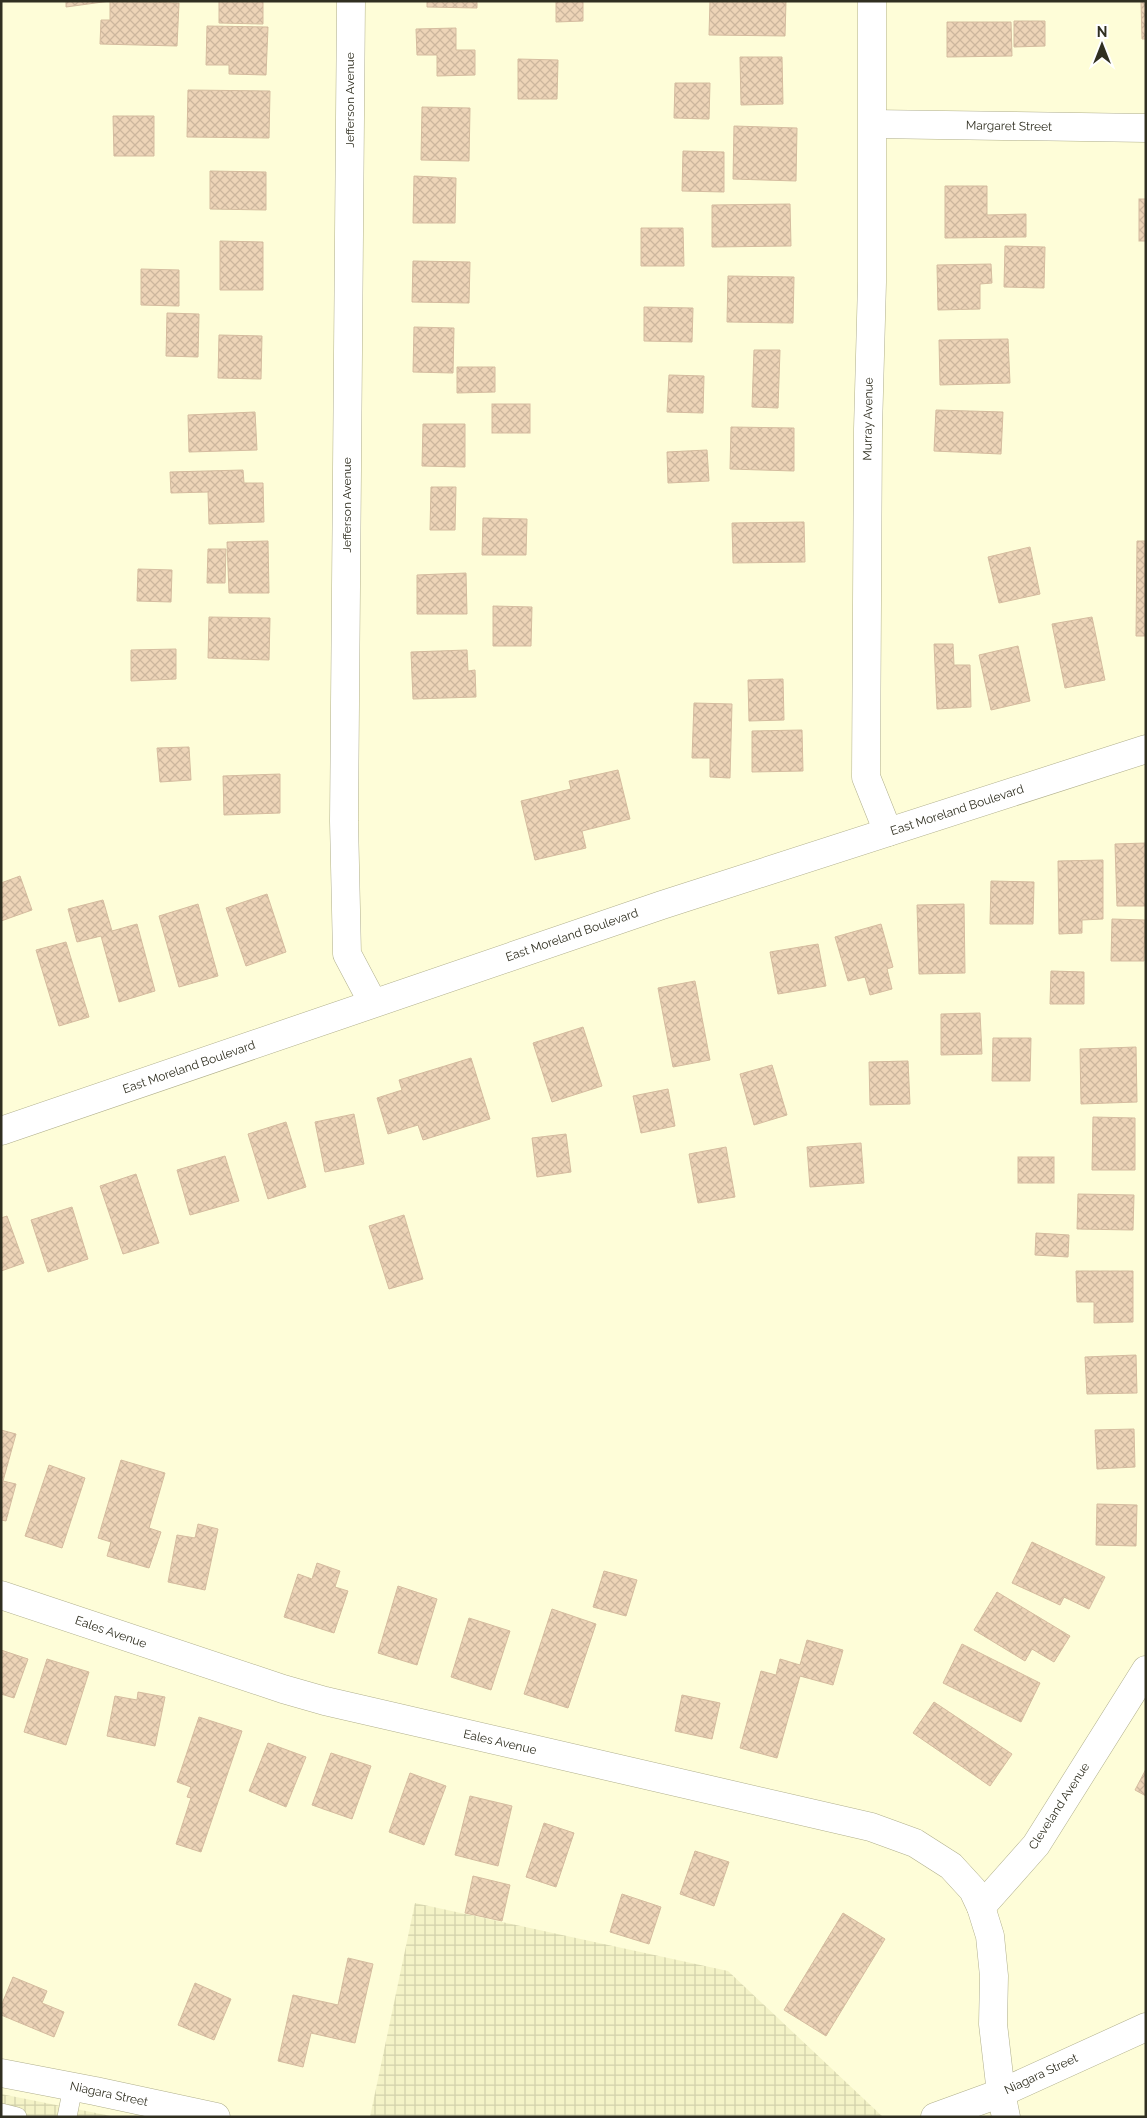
<svg xmlns="http://www.w3.org/2000/svg" width="1147" height="2118" viewBox="0 0 1147 2118" font-family="Raleway,sans-serif">
<style>
.industrial{fill:url(#industrial-grid)}
.building{fill:url(#building-cross-hatch);stroke:#d5bc9f}
.lines{fill:none;stroke-linecap:round;stroke-linejoin:round}
.lane-casing{stroke:#b0af8c;stroke-width:20}
.street-casing{stroke:#b0af8c;stroke-width:29}
.secondary-casing{stroke:#b0af8c;stroke-width:29}
.lane{stroke:#fff;stroke-width:19}
.street{stroke:#fff;stroke-width:28}
.secondary{stroke:#fff;stroke-width:28}
.labels{text-anchor:middle;stroke-width:5;stroke-linejoin:round;paint-order:stroke}
.street-label{font-size:12px;fill:#302f21;stroke:#fff}
</style>
<defs>
<pattern id="industrial-grid" width="8" height="8" patternUnits="userSpaceOnUse" patternTransform="scale(1.25)"><rect width="8" height="8" fill="#f4f3c7"/><path d="M0 4h8M4 0v8" fill="none" stroke="#d2d1ab"/></pattern>
<pattern id="building-cross-hatch" width="8" height="8" patternUnits="userSpaceOnUse" patternTransform="scale(1.25)"><rect width="8" height="8" fill="#edd4b7"/><path d="M0 0l8 8M0 8l8-8" fill="none" stroke="#ccb69d"/></pattern>
</defs>
<rect width="100%" height="100%" fill="#fefdd8"/>
<g class="industrial">
<path d="M 415,1903 L 728,1971 L 883,2117 L 370,2117 Z"/>
<path d="M 1,2094 L 116,2117 L 1,2117 Z"/>
</g>
<g class="building">
<path d="M 66,1 L 110,1 L 66,7 Z"/>
<path d="M 110,1 L 179,3 L 177,46 L 100,44 L 101,20 L 110,20 Z"/>
<path d="M 219,1 L 263,1 L 263,24 L 219,23 Z"/>
<path d="M 427,1 L 477,1 L 477,8 L 427,7 Z"/>
<path d="M 556,1 L 583,1 L 583,21 L 556,22 Z"/>
<path d="M 710,1 L 786,1 L 785,36 L 709,35 Z"/>
<path d="M 1141,1 L 1146,1 L 1146,39 L 1142,39 Z"/>
<path d="M 1014,21 L 1045,21 L 1045,46 L 1014,47 Z"/>
<path d="M 947,22 L 1011,22 L 1012,56 L 947,57 Z"/>
<path d="M 207,26 L 268,27 L 266,75 L 229,74 L 229,65 L 206,65 Z"/>
<path d="M 456,28 L 456,50 L 475,50 L 475,75 L 437,76 L 437,55 L 417,55 L 416,29 Z"/>
<path d="M 740,57 L 782,57 L 783,104 L 741,105 Z"/>
<path d="M 518,59 L 558,60 L 557,99 L 518,99 Z"/>
<path d="M 675,83 L 710,83 L 709,119 L 674,118 Z"/>
<path d="M 188,90 L 270,91 L 269,138 L 187,137 Z"/>
<path d="M 422,107 L 470,108 L 469,161 L 421,160 Z"/>
<path d="M 113,116 L 154,116 L 154,156 L 114,156 Z"/>
<path d="M 734,126 L 797,128 L 796,181 L 733,179 Z"/>
<path d="M 683,151 L 724,152 L 724,192 L 682,191 Z"/>
<path d="M 210,171 L 266,172 L 266,210 L 210,209 Z"/>
<path d="M 414,176 L 456,178 L 455,223 L 413,223 Z"/>
<path d="M 945,186 L 987,186 L 987,215 L 1026,214 L 1026,237 L 945,238 Z"/>
<rect x="1139" y="199" width="7" height="42"/>
<path d="M 790,204 L 791,246 L 712,247 L 712,205 Z"/>
<path d="M 641,228 L 683,228 L 684,266 L 641,266 Z"/>
<path d="M 220,241 L 263,242 L 263,290 L 220,290 Z"/>
<path d="M 1005,246 L 1045,247 L 1044,288 L 1004,287 Z"/>
<path d="M 413,261 L 470,262 L 469,303 L 412,302 Z"/>
<path d="M 991,264 L 992,283 L 980,284 L 980,309 L 938,310 L 937,265 Z"/>
<path d="M 141,269 L 179,270 L 179,306 L 141,305 Z"/>
<path d="M 728,276 L 794,277 L 793,323 L 727,322 Z"/>
<path d="M 644,307 L 693,308 L 692,342 L 644,341 Z"/>
<path d="M 167,313 L 199,314 L 198,357 L 166,356 Z"/>
<path d="M 414,327 L 454,328 L 453,373 L 413,372 Z"/>
<path d="M 219,335 L 262,336 L 261,379 L 218,378 Z"/>
<path d="M 1008,339 L 1010,383 L 940,385 L 939,340 Z"/>
<path d="M 754,350 L 780,350 L 778,408 L 752,407 Z"/>
<path d="M 457,367 L 495,367 L 495,392 L 457,393 Z"/>
<path d="M 669,375 L 704,376 L 703,413 L 667,412 Z"/>
<rect x="492" y="404" width="38" height="29"/>
<path d="M 936,410 L 1003,412 L 1001,454 L 934,451 Z"/>
<path d="M 255,412 L 257,450 L 189,452 L 188,415 Z"/>
<path d="M 423,424 L 465,424 L 465,467 L 422,466 Z"/>
<path d="M 731,427 L 794,428 L 794,471 L 730,469 Z"/>
<path d="M 707,450 L 709,481 L 668,483 L 667,452 Z"/>
<path d="M 243,470 L 244,483 L 263,483 L 264,522 L 209,524 L 208,492 L 171,493 L 170,472 Z"/>
<path d="M 431,487 L 456,487 L 455,530 L 430,530 Z"/>
<path d="M 483,518 L 527,519 L 526,555 L 482,555 Z"/>
<path d="M 804,522 L 805,562 L 733,563 L 732,523 Z"/>
<path d="M 268,541 L 269,593 L 229,593 L 227,542 Z"/>
<path d="M 1137,541 L 1146,541 L 1146,636 L 1136,636 Z"/>
<path d="M 1030,547 L 1040,594 L 999,603 L 988,557 Z"/>
<path d="M 208,549 L 226,549 L 225,583 L 207,583 Z"/>
<path d="M 138,569 L 172,570 L 171,602 L 137,601 Z"/>
<path d="M 466,573 L 467,614 L 417,614 L 417,575 Z"/>
<path d="M 493,606 L 532,607 L 531,646 L 493,646 Z"/>
<path d="M 209,617 L 270,618 L 269,660 L 208,658 Z"/>
<path d="M 1092,617 L 1105,680 L 1065,688 L 1052,624 Z"/>
<path d="M 934,644 L 953,644 L 954,665 L 970,665 L 971,707 L 937,709 Z"/>
<path d="M 1018,646 L 1030,701 L 991,710 L 979,655 Z"/>
<path d="M 176,649 L 176,679 L 131,681 L 131,650 Z"/>
<path d="M 467,650 L 468,671 L 475,670 L 476,697 L 413,699 L 411,652 Z"/>
<path d="M 783,679 L 784,720 L 749,721 L 748,680 Z"/>
<path d="M 694,703 L 732,704 L 730,778 L 710,777 L 710,758 L 692,758 Z"/>
<path d="M 802,730 L 803,771 L 752,772 L 752,731 Z"/>
<path d="M 189,747 L 191,780 L 160,782 L 157,748 Z"/>
<path d="M 618,770 L 630,819 L 582,831 L 586,848 L 535,860 L 521,801 L 571,789 L 569,781 Z"/>
<path d="M 280,774 L 280,813 L 224,815 L 223,776 Z"/>
<path d="M 1146,843 L 1146,906 L 1117,906 L 1115,844 Z"/>
<path d="M 1103,860 L 1103,919 L 1082,920 L 1082,933 L 1059,934 L 1058,861 Z"/>
<path d="M 20,876 L 32,910 L 1,921 L 1,883 Z"/>
<path d="M 991,881 L 1034,882 L 1033,924 L 990,924 Z"/>
<path d="M 267,894 L 286,952 L 246,966 L 226,908 Z"/>
<path d="M 103,900 L 112,931 L 137,924 L 155,991 L 119,1002 L 101,936 L 77,942 L 68,909 Z"/>
<path d="M 198,904 L 218,976 L 179,987 L 159,916 Z"/>
<path d="M 964,904 L 965,973 L 919,974 L 917,905 Z"/>
<path d="M 1112,919 L 1145,920 L 1144,961 L 1111,961 Z"/>
<path d="M 881,924 L 893,967 L 887,969 L 892,989 L 870,995 L 865,977 L 848,981 L 835,937 Z"/>
<path d="M 66,942 L 89,1017 L 59,1026 L 36,950 Z"/>
<path d="M 818,944 L 826,986 L 778,994 L 770,952 Z"/>
<path d="M 1051,971 L 1084,972 L 1084,1004 L 1050,1004 Z"/>
<path d="M 695,981 L 710,1060 L 673,1067 L 658,988 Z"/>
<path d="M 980,1013 L 982,1054 L 941,1055 L 941,1014 Z"/>
<path d="M 583,1027 L 602,1086 L 552,1102 L 533,1043 Z"/>
<path d="M 993,1038 L 1031,1038 L 1030,1081 L 992,1081 Z"/>
<path d="M 1136,1047 L 1137,1102 L 1081,1104 L 1080,1049 Z"/>
<path d="M 471,1058 L 490,1119 L 423,1140 L 418,1125 L 388,1134 L 377,1098 L 402,1090 L 399,1080 Z"/>
<path d="M 908,1061 L 910,1104 L 870,1105 L 869,1062 Z"/>
<path d="M 772,1065 L 787,1115 L 754,1125 L 740,1074 Z"/>
<path d="M 668,1089 L 675,1126 L 641,1133 L 633,1096 Z"/>
<path d="M 354,1114 L 364,1164 L 325,1172 L 315,1122 Z"/>
<path d="M 1093,1117 L 1135,1118 L 1135,1170 L 1092,1170 Z"/>
<path d="M 286,1122 L 306,1187 L 268,1199 L 248,1134 Z"/>
<path d="M 566,1134 L 571,1172 L 537,1177 L 532,1138 Z"/>
<path d="M 861,1143 L 864,1183 L 810,1187 L 807,1147 Z"/>
<path d="M 726,1147 L 735,1197 L 698,1203 L 689,1154 Z"/>
<path d="M 225,1156 L 239,1201 L 190,1215 L 177,1170 Z"/>
<rect x="1018" y="1157" width="36" height="26"/>
<path d="M 136,1174 L 159,1243 L 123,1254 L 100,1186 Z"/>
<path d="M 1078,1194 L 1134,1195 L 1133,1230 L 1077,1229 Z"/>
<path d="M 72,1207 L 88,1259 L 48,1272 L 31,1220 Z"/>
<path d="M 404,1215 L 423,1279 L 389,1289 L 369,1226 Z"/>
<path d="M 7,1216 L 24,1263 L 1,1271 L 1,1218 Z"/>
<path d="M 1036,1233 L 1069,1235 L 1068,1257 L 1035,1255 Z"/>
<path d="M 1076,1271 L 1133,1271 L 1133,1322 L 1094,1323 L 1094,1302 L 1077,1302 Z"/>
<path d="M 1136,1355 L 1137,1393 L 1087,1394 L 1085,1357 Z"/>
<path d="M 1134,1429 L 1135,1467 L 1097,1469 L 1095,1430 Z"/>
<path d="M 1,1430 L 16,1434 L 3,1481 L 16,1484 L 6,1521 L 1,1520 Z"/>
<path d="M 121,1460 L 165,1473 L 149,1528 L 161,1532 L 149,1568 L 107,1556 L 111,1542 L 98,1538 Z"/>
<path d="M 49,1465 L 85,1478 L 62,1548 L 25,1536 Z"/>
<path d="M 1097,1504 L 1137,1505 L 1136,1546 L 1096,1545 Z"/>
<path d="M 198,1524 L 218,1529 L 205,1590 L 168,1582 L 177,1535 L 195,1538 Z"/>
<path d="M 1032,1542 L 1105,1577 L 1089,1609 L 1064,1597 L 1060,1605 L 1012,1583 Z"/>
<path d="M 317,1563 L 340,1571 L 335,1587 L 348,1591 L 334,1633 L 284,1617 L 298,1574 L 312,1579 Z"/>
<path d="M 604,1571 L 637,1580 L 626,1616 L 593,1607 Z"/>
<path d="M 398,1586 L 437,1599 L 417,1665 L 378,1653 Z"/>
<path d="M 997,1592 L 1070,1636 L 1054,1662 L 1032,1649 L 1025,1661 L 974,1630 Z"/>
<path d="M 552,1609 L 596,1624 L 568,1708 L 524,1694 Z"/>
<path d="M 469,1618 L 510,1631 L 491,1690 L 451,1677 Z"/>
<path d="M 807,1640 L 843,1650 L 833,1685 L 800,1676 L 777,1758 L 740,1748 L 761,1671 L 776,1675 L 780,1659 L 800,1665 Z"/>
<path d="M 962,1644 L 1040,1683 L 1021,1722 L 943,1683 Z"/>
<path d="M 1,1650 L 28,1659 L 14,1698 L 1,1694 Z"/>
<path d="M 47,1659 L 89,1672 L 66,1745 L 24,1732 Z"/>
<path d="M 138,1692 L 165,1697 L 155,1746 L 107,1736 L 115,1696 L 137,1700 Z"/>
<path d="M 682,1695 L 720,1703 L 712,1739 L 675,1731 Z"/>
<path d="M 934,1702 L 1012,1754 L 990,1786 L 913,1733 Z"/>
<path d="M 199,1717 L 242,1731 L 201,1852 L 176,1844 L 191,1798 L 187,1797 L 191,1787 L 177,1782 Z"/>
<path d="M 268,1743 L 306,1757 L 286,1807 L 249,1791 Z"/>
<path d="M 331,1753 L 371,1766 L 352,1819 L 312,1805 Z"/>
<path d="M 1146,1769 L 1146,1796 L 1135,1790 Z"/>
<path d="M 410,1773 L 446,1786 L 424,1845 L 389,1832 Z"/>
<path d="M 470,1796 L 512,1806 L 498,1866 L 455,1855 Z"/>
<path d="M 544,1823 L 574,1833 L 556,1887 L 526,1877 Z"/>
<path d="M 695,1851 L 729,1862 L 714,1906 L 680,1894 Z"/>
<path d="M 473,1876 L 510,1885 L 502,1921 L 465,1913 Z"/>
<path d="M 622,1894 L 661,1907 L 649,1944 L 610,1932 Z"/>
<path d="M 843,1913 L 885,1939 L 826,2036 L 784,2010 Z"/>
<path d="M 348,1958 L 373,1964 L 355,2043 L 311,2033 L 303,2067 L 278,2061 L 293,1995 L 338,2005 Z"/>
<path d="M 13,1977 L 47,1991 L 42,2003 L 64,2012 L 54,2037 L 1,2015 L 1,2006 Z"/>
<path d="M 195,1983 L 231,1999 L 214,2040 L 178,2025 Z"/>
</g>
<g class="lines">
<g class="lane-casing">
<g id="lane">
<path d="M 1,2113 L 17,2117"/>
<path d="M 67,2117 L 73,2087"/>
</g>
</g>
<g class="street-casing">
<g id="street">
<path d="M 351,1 L 344,821 L 347,954 L 373,1003"/>
<path d="M 872,1 L 872,282 L 868,429 L 866,777 L 888,832"/>
<path d="M 873,124 L 1146,128"/>
<path d="M 1,1595 L 283,1689 L 325,1701 L 871,1827 L 915,1843 L 951,1866 L 973,1890 L 981,1907 L 990,1936 L 994,1976 L 993,2024 L 1001,2093 L 1006,2117"/>
<path d="M 981,1907 L 1036,1845 L 1146,1670"/>
<path d="M 1,2073 L 95,2091 L 216,2117"/>
<path d="M 935,2117 L 1001,2093 L 1146,2027"/>
</g>
</g>
<g class="secondary-casing">
<path id="secondary" d="M 1,1131 L 662,905 L 1146,749"/>
</g>
<use href="#lane" class="lane"/>
<use href="#street" class="street"/>
<use href="#secondary" class="secondary"/>
</g>
<g class="labels">
<g class="street-label">
<text transform="translate(350 100) rotate(-90)" y="4">Jefferson Avenue</text>
<text transform="translate(1009 126) rotate(1)" y="4">Margaret Street</text>
<text transform="translate(868 419) rotate(-89)" y="4">Murray Avenue</text>
<text transform="translate(347 505) rotate(-90)" y="4">Jefferson Avenue</text>
<text transform="translate(957 810) rotate(-18)" y="4">East Moreland Boulevard</text>
<text transform="translate(572 935) rotate(-19)" y="4">East Moreland Boulevard</text>
<text transform="translate(189 1067) rotate(-19)" y="4">East Moreland Boulevard</text>
<text transform="translate(111 1632) rotate(19)" y="4">Eales Avenue</text>
<text transform="translate(500 1742) rotate(13)" y="4">Eales Avenue</text>
<text transform="translate(1059 1806) rotate(-57)" y="4">Cleveland Avenue</text>
<text transform="translate(1041 2074) rotate(-25)" y="4">Niagara Street</text>
<text transform="translate(109 2094) rotate(12)" y="4">Niagara Street</text>
</g>
</g>
<rect width="1147" height="2118" fill="none" stroke="#302f21" stroke-width="5"/>
<g transform="translate(1102 45)" stroke="#ffffff" stroke-width="4" paint-order="stroke">
<path d="M0-4L9 19L0 12L-9 19Z" fill="#302f21"/>
<text y="-8" font-size="14" font-weight="bold" text-anchor="middle" fill="#302f21">N</text>
</g>
</svg>
